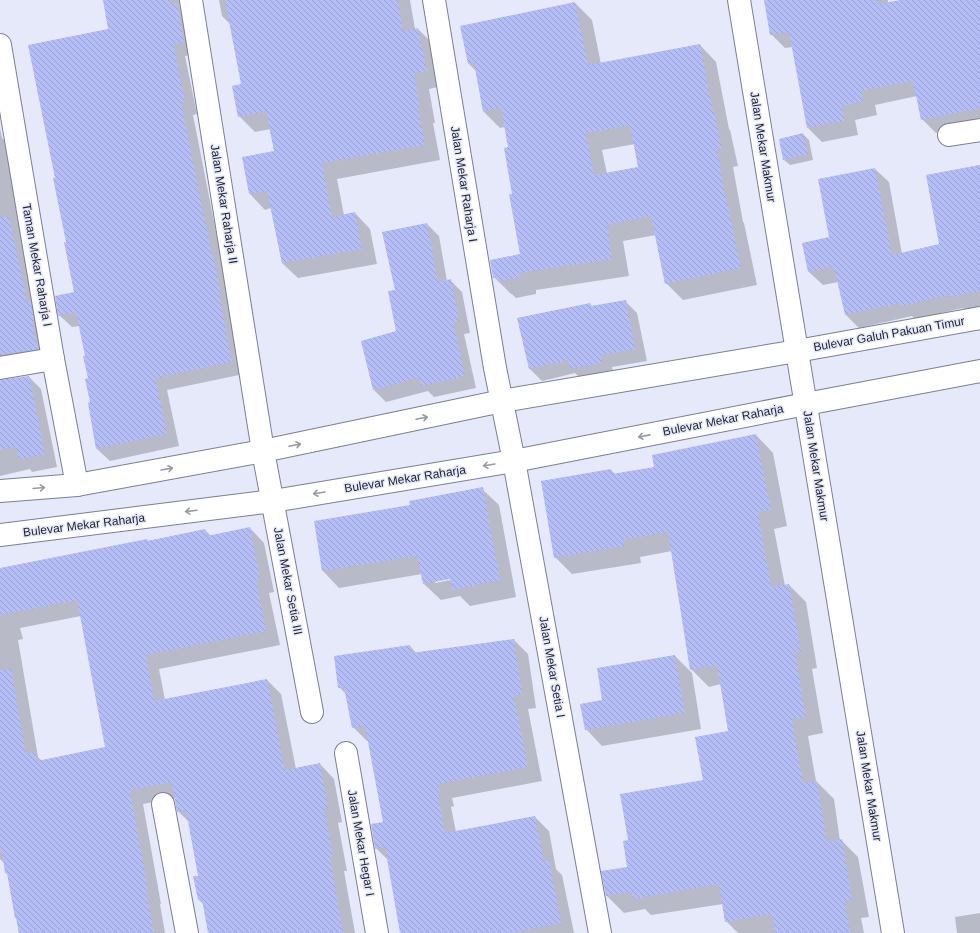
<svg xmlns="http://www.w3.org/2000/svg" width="980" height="933" viewBox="0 0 980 933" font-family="Helvetica,sans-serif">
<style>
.shadow{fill:#0003;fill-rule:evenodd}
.building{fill:url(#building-back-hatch);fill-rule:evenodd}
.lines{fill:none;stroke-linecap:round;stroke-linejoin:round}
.street-casing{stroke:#7b7f98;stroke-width:24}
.street{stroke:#fff;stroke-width:22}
.oneway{stroke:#9a9ba0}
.labels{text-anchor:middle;stroke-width:3;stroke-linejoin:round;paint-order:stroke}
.street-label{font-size:12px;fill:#1f212b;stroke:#e6e9fa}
</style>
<defs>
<pattern id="building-back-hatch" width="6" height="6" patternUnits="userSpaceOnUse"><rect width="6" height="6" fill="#b4bdf5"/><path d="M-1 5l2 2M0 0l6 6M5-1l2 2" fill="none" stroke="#9aa2d2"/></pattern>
</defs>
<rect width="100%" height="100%" fill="#e6e9fa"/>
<g class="shadow">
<path d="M 104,0 L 179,0 L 180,8 L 189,16 L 196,54 L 185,56 L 197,114 L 193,115 L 244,374 L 167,390 L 179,446 L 110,461 L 97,449 L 86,357 L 80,326 L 72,327 L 59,315 L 75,293 L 68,243 L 56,178 L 110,30 Z"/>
<path d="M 219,0 L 410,0 L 415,29 L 418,29 L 434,45 L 442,86 L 429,89 L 435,123 L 433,123 L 440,160 L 337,179 L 344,215 L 355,213 L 370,229 L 377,264 L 298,278 L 282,263 L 271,208 L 265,210 L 250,194 L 243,158 L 275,152 L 271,129 L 255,132 L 239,116 L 242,85 L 230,24 L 222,16 Z"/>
<path d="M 765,0 L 888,0 L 888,3 L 907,0 L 980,0 L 980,125 L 936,133 L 922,119 L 917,96 L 875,105 L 877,115 L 855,120 L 858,135 L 822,142 L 808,128 L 793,47 L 785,48 L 771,34 Z"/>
<path d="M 575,3 L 592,20 L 601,64 L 700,45 L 716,62 L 729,129 L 730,130 L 738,166 L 733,167 L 743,222 L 744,223 L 757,285 L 683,300 L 666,283 L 656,235 L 623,241 L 629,276 L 536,290 L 536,294 L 516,298 L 512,294 L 511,294 L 494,277 L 521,255 L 514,194 L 509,148 L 505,127 L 500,128 L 483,111 L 476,71 L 469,64 ZM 635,144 L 640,168 L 607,174 L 602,150 Z"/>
<path d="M 0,128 L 2,138 L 15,151 L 49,361 L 1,376 L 0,381 L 29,377 L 41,389 L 57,467 L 32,472 L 30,469 L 0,476 Z"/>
<path d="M 803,134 L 809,140 L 813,160 L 790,165 L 784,160 Z"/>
<path d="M 980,165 L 980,307 L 965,310 L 963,308 L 915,319 L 912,316 L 859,328 L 846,315 L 838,282 L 823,285 L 809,272 L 875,169 L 889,182 L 902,254 L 941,245 L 928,175 Z"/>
<path d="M 427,224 L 439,236 L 447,281 L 450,280 L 462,292 L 470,333 L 464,334 L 476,388 L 434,397 L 428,391 L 386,402 L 374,390 L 398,332 L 396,291 Z"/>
<path d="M 625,301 L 637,313 L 647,361 L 612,367 L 614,375 L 583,381 L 575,373 L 542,381 L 530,369 L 518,318 L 590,304 L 593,307 Z"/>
<path d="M 756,435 L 773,453 L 787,526 L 774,529 L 785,586 L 789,585 L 806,602 L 817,668 L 812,669 L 823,733 L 808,736 L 816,781 L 834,799 L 840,841 L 841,840 L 858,857 L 869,917 L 861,918 L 864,933 L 738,933 L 726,921 L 723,904 L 651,915 L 645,909 L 624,913 L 607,896 L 603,872 L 629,867 L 704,781 L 729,732 L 721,684 L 709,687 L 691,669 L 672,551 L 640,557 L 641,563 L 572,574 L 555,557 L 611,470 L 615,474 L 655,468 Z"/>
<path d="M 482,489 L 499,505 L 516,597 L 470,606 L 460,596 L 441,600 L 424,584 L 422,574 L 339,588 L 323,571 L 411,505 ZM 455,577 L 456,579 L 435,583 L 435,581 Z"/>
<path d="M 250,528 L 264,543 L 274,592 L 269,593 L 280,645 L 159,669 L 165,700 L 267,680 L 281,694 L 296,769 L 320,764 L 334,779 L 342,822 L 338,823 L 347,871 L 344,871 L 355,933 L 209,933 L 204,905 L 199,900 L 199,876 L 190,823 L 178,811 L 176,798 L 143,804 L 161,904 L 160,904 L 165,933 L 19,933 L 17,920 L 16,918 L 8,875 L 6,873 L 5,864 L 0,859 L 0,569 L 205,530 L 211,536 ZM 81,616 L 106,748 L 42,761 L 38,757 L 18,640 L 23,639 L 20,628 Z"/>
<path d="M 514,640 L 528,654 L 536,708 L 528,709 L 542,781 L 452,798 L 454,806 L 451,807 L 456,832 L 535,817 L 549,831 L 556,869 L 562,875 L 574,933 L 402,933 L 389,861 L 376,848 L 385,823 L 369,741 L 367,741 L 353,727 L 346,694 L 339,687 L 410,646 L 417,654 Z"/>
<path d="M 675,656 L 692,673 L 701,729 L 602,746 L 586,729 L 603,701 Z"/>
<path d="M 980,913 L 980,933 L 957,933 L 955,917 Z"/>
</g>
<g class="building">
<path d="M 103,0 L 169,0 L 170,4 L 177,3 L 184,42 L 173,44 L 185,102 L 181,102 L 212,255 L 213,255 L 221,294 L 219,294 L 232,362 L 155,378 L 167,434 L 96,449 L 88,403 L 90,402 L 85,379 L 88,378 L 83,356 L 85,356 L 76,312 L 58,316 L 55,296 L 74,292 L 64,242 L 66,242 L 53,178 L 55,178 L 28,45 L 108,29 Z"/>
<path d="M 225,0 L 398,0 L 403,31 L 418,28 L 427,71 L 414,73 L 420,107 L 418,108 L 425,145 L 322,163 L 332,217 L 355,212 L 362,249 L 282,263 L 267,191 L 249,194 L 242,157 L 274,151 L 266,111 L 238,117 L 232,86 L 241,84 Z"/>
<path d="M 764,0 L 877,0 L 877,4 L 901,0 L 980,0 L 980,108 L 921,120 L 913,81 L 861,91 L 863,101 L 842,106 L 845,121 L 807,128 L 789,32 L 770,35 Z"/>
<path d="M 575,2 L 588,65 L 700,44 L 713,112 L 714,112 L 722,149 L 717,150 L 727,205 L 728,205 L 741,268 L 665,284 L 651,216 L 607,225 L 612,259 L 519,273 L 520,277 L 498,282 L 497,277 L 493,278 L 490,260 L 520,254 L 509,194 L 512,194 L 504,148 L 508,147 L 501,108 L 483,111 L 474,63 L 468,64 L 460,26 ZM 630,125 L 638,167 L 594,175 L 586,133 Z"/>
<path d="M 803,133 L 808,154 L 783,160 L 779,139 Z"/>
<path d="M 980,165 L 980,291 L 950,297 L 950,295 L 900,306 L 900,303 L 845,315 L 834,267 L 808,272 L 802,243 L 829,237 L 818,179 L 875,168 L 892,255 L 939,244 L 926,175 Z"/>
<path d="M 9,216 L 27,302 L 31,301 L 34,321 L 32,321 L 38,349 L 0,355 L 0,217 Z"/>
<path d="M 427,223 L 438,282 L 451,279 L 459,321 L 453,322 L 465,376 L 421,386 L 419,378 L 373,390 L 361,341 L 396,331 L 388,291 L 395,290 L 382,232 Z"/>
<path d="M 626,300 L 635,349 L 601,355 L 602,363 L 570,369 L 568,360 L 529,369 L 517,318 L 590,303 L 591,306 Z"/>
<path d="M 29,376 L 45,454 L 19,460 L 16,447 L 0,450 L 0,380 Z"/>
<path d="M 756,434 L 771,510 L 758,512 L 771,587 L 789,584 L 801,651 L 795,652 L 806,717 L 792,719 L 803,783 L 817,781 L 827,842 L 842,839 L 852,900 L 845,901 L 850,933 L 775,933 L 772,914 L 725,922 L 719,884 L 633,899 L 632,892 L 606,896 L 601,871 L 627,867 L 623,841 L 628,840 L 620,794 L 703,780 L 695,737 L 728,731 L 717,665 L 690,670 L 668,532 L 623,540 L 624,546 L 554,558 L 541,481 L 611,469 L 612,474 L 654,467 L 652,455 Z"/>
<path d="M 483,487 L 500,580 L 453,590 L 450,579 L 423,584 L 417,556 L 322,571 L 314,521 L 410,505 L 409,501 Z"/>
<path d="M 250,527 L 260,578 L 256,579 L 266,631 L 146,655 L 154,701 L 267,679 L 285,770 L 320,763 L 328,808 L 324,809 L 333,856 L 330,857 L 343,933 L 208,933 L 202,899 L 198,900 L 193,876 L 198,876 L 186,810 L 177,812 L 172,782 L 130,790 L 148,890 L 146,890 L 154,933 L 19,933 L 16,918 L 15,918 L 7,873 L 5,873 L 2,851 L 0,851 L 0,670 L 11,669 L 26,754 L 35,752 L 37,761 L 105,747 L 77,600 L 0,615 L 0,568 L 147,539 L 148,541 L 205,529 L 207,536 Z"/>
<path d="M 514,639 L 522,694 L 514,696 L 528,767 L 439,784 L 440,792 L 438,793 L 445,833 L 535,816 L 544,861 L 549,860 L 561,923 L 510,933 L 400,933 L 385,847 L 375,849 L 371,824 L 383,822 L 365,726 L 352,728 L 344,687 L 338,688 L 334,656 L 410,645 L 411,653 Z"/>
<path d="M 675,655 L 685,713 L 585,730 L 580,704 L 602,700 L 597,668 Z"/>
</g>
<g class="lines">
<g class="street-casing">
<g id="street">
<path d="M 191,0 L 263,451 L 312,712"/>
<path d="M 434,0 L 495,368 L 514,461 L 600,933"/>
<path d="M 739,0 L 893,933"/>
<path d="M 0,45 L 53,359 L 77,485"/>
<path d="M 949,135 L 980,130"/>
<path d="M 0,368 L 53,359"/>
<path d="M 0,491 L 77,485 L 263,451 L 502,401 L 797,351 L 980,318"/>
<path d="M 0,535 L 273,501 L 514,461 L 806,404 L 980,371"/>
<path d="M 346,753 L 377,933"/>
<path d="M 163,804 L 187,933"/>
</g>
</g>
<use href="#street" class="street"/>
</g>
<defs><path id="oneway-shaft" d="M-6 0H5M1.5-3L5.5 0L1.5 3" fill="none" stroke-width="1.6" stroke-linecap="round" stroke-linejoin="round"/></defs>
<g class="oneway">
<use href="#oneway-shaft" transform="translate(422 418) rotate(-12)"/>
<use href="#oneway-shaft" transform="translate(644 436) rotate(169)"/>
<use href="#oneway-shaft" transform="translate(295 445) rotate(-12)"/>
<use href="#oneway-shaft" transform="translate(489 465) rotate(171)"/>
<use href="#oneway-shaft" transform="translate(167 469) rotate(-10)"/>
<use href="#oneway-shaft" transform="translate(39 488) rotate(-5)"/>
<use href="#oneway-shaft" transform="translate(319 493) rotate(171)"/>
<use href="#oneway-shaft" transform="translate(191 511) rotate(173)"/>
</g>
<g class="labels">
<g class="street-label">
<text transform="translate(763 147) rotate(81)" y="4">Jalan Mekar Makmur</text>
<text transform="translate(464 184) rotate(81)" y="4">Jalan Mekar Raharja I</text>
<text transform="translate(224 204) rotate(81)" y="4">Jalan Mekar Raharja II</text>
<text transform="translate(37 265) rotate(80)" y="4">Taman Mekar Raharja I</text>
<text transform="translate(889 334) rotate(-10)" y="4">Bulevar Galuh Pakuan Timur</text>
<text transform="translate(723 420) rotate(-11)" y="4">Bulevar Mekar Raharja</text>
<text transform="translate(816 466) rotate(81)" y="4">Jalan Mekar Makmur</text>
<text transform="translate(405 479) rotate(-9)" y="4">Bulevar Mekar Raharja</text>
<text transform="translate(84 525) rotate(-7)" y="4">Bulevar Mekar Raharja</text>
<text transform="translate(288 581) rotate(79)" y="4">Jalan Mekar Setia III</text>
<text transform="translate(552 667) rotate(80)" y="4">Jalan Mekar Setia I</text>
<text transform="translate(869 786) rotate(81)" y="4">Jalan Mekar Makmur</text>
<text transform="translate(361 843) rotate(80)" y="4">Jalan Mekar Hegar I</text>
</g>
</g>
</svg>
